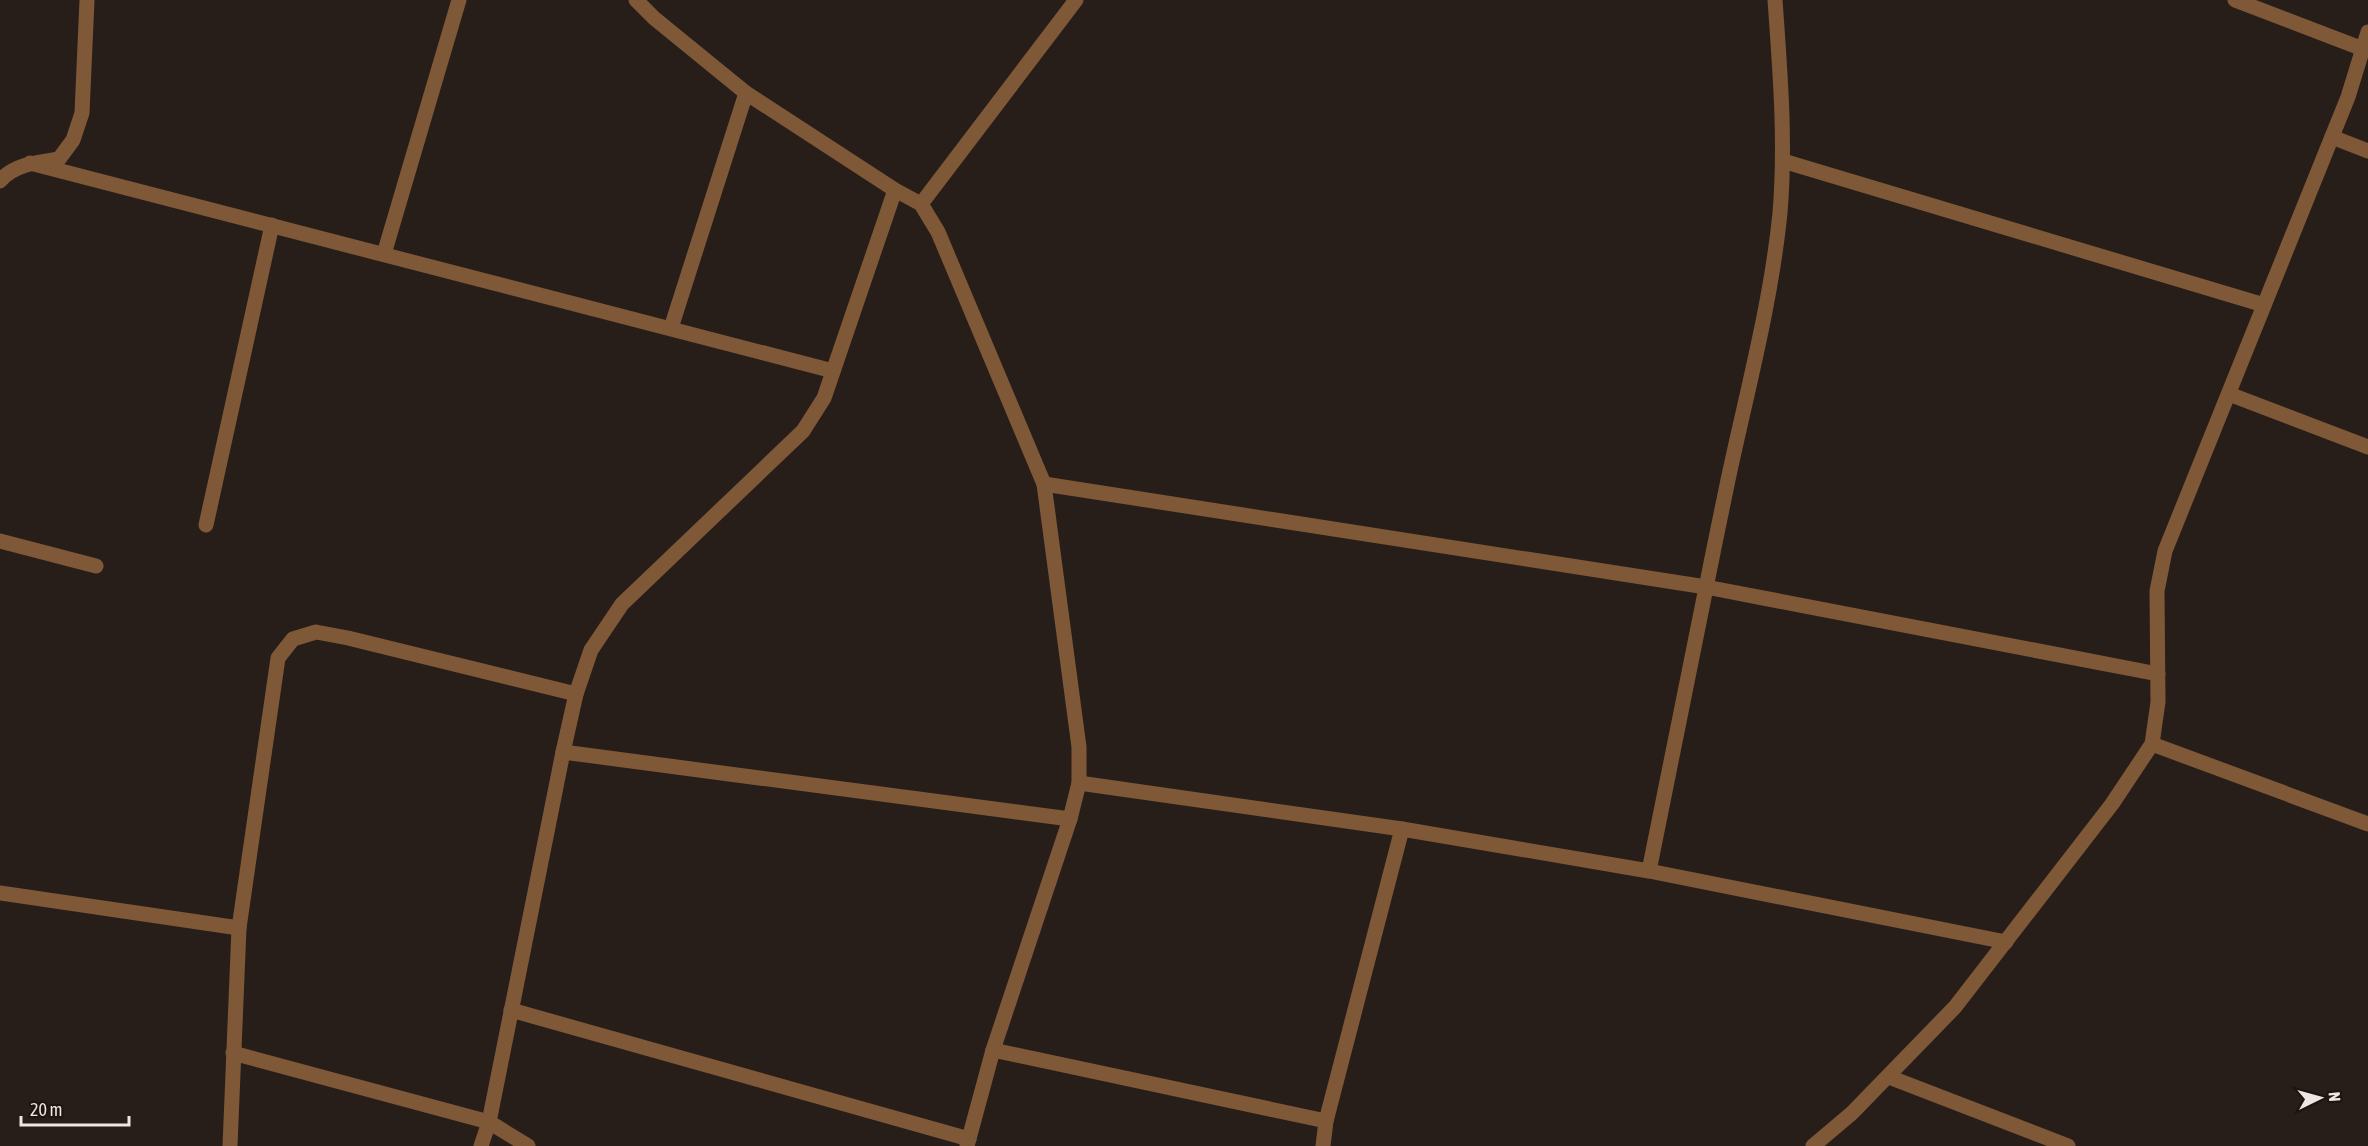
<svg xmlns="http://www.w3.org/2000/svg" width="2368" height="1146" viewBox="0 0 2368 1146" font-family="'Asap Condensed',sans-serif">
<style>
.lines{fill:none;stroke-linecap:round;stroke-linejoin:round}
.minor{stroke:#7f5838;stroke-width:15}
</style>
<rect width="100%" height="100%" fill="#281e19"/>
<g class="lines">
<g class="minor">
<path d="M 636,0 L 654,18 L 746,93 L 895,190 L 921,204 L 938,232 L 1044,484 L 1079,747 L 1079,783 L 1070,819 L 993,1050 L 967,1146"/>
<path d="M 2235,0 L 2363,49"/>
<path d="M 2332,137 L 2368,151"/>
<path d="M 1783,161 L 2264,305"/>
<path d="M 30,163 L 833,371"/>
<path d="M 0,181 C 14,164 39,162 59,159 L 73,140 L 82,113 L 87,0"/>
<path d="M 921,204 L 1076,0"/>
<path d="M 384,254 L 459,0"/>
<path d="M 671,328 L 746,93"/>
<path d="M 2229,394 L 2368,447"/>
<path d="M 1044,484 L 1706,587 L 2158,674"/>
<path d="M 206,525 L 272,225"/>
<path d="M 0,541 L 96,566"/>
<path d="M 2152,744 L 2368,824"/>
<path d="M 563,752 L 1070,819"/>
<path d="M 1079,783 L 1402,829 L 1649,871 L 2006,942"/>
<path d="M 1649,871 C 1675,740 1701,610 1728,480 C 1747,391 1771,303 1780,213 C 1786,141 1780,71 1775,0"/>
<path d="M 0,893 L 239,928"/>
<path d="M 511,1010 L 969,1139"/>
<path d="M 993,1050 L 1326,1121"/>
<path d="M 233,1053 L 489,1122 L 528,1146"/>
<path d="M 1889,1077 L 2068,1146"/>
<path d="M 230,1146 L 239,928 L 278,658 L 293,639 L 316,632 L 348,638 L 576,694"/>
<path d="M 481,1146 L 489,1122 L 563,752 L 576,694 L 591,650 L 622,604 L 803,431 L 824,398 L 895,190"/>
<path d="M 1323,1146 L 1326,1121 L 1402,829"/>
<path d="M 1813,1146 L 1852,1113 L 1955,1007 L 2112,804 L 2152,744 L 2158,702 L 2157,591 L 2165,551 L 2348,97 L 2368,32"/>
</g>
</g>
<g transform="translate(2320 1098) rotate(85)" stroke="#1e1510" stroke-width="4.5" paint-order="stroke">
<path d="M0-4.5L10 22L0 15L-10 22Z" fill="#ede6e2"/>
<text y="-9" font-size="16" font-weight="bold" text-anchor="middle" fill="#ede6e2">N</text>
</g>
<path d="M21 1116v9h108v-9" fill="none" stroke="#ede6e2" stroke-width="3"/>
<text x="30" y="1116" font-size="18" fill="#ede6e2" stroke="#1e1510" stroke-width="4.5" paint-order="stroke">20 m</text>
</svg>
